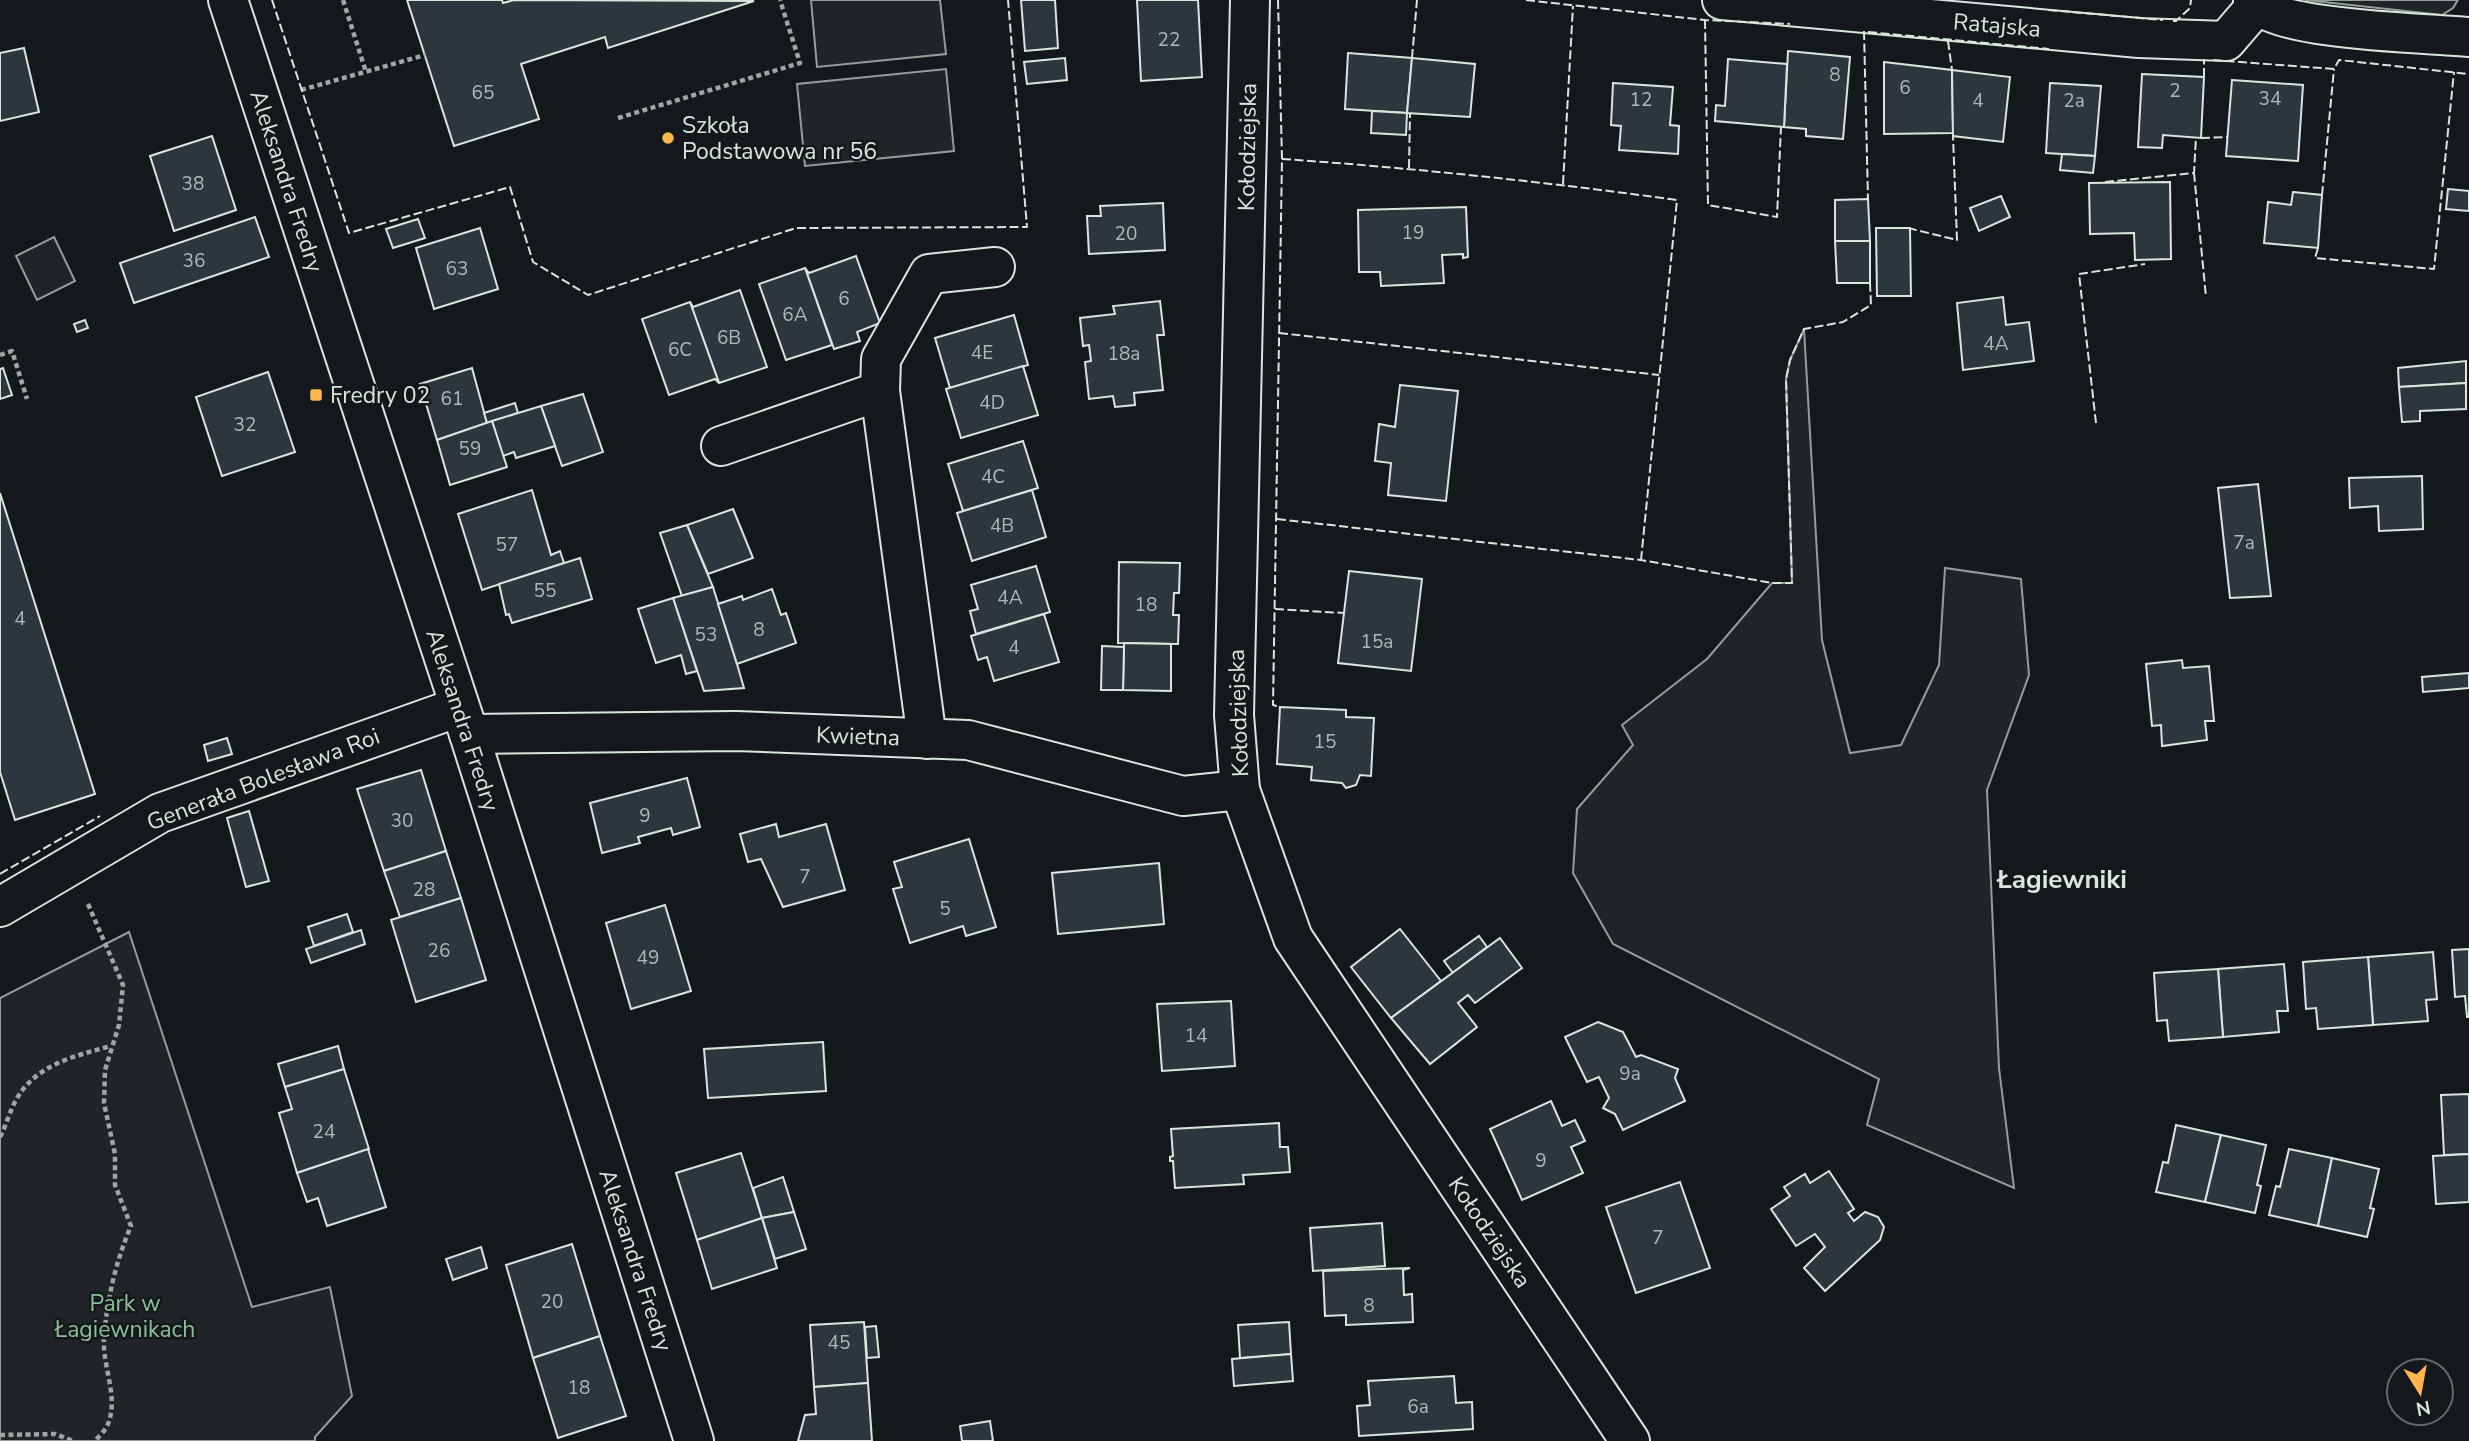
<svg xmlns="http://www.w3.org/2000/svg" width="2469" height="1441" viewBox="0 0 2469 1441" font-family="'Nunito Sans',sans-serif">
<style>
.green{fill:#202428;stroke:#939e99;stroke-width:2}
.building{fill:#2c363c;stroke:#d8e6dc;stroke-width:2}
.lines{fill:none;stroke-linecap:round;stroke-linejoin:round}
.minor-casing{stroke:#d8e6dc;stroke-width:42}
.path{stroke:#9da8a2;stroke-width:4.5;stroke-dasharray:5 3.5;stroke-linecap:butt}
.minor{stroke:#14181c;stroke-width:38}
.fence{stroke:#d8e6dc;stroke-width:2;stroke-dasharray:9 3.5;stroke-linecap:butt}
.poi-dot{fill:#ffb74d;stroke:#14181c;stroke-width:2.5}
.labels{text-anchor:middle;stroke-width:5;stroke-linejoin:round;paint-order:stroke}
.number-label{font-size:19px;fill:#adbab4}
.street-label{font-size:23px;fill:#d8e6dc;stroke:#14181c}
.poi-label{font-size:23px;fill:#d8e6dc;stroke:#14181c;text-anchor:start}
.park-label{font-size:23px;fill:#8ac095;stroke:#14181c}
.quarter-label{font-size:26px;font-weight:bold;fill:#d8e6dc;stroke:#14181c}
</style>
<rect width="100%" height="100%" fill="#14181c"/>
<g class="green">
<path d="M 811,0 L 940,0 L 946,54 L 817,67 Z"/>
<path d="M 2305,0 L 2458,0 L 2453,8 L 2442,15 Z"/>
<path d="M 946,69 L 954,151 L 805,166 L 797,84 Z"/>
<path d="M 54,237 L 75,281 L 37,300 L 16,256 Z"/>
<path d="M 1804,329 L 1822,640 L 1850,753 L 1901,745 L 1939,665 L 1945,568 L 2021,579 L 2029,675 L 1987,790 L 1999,1068 L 2014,1188 L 1867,1125 L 1879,1079 L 1613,944 L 1573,873 L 1577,809 L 1633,745 L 1622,725 L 1707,659 L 1772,583 L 1792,583 L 1786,379 L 1790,360 Z"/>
<path d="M 129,932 L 252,1307 L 330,1287 L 352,1396 L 315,1437 L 315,1441 L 0,1441 L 0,998 Z"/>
</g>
<g class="building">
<path d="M 407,0 L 502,0 L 503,3 L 514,0 L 754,1 L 608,48 L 605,37 L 521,64 L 539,119 L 454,146 Z"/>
<path d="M 1021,0 L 1055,0 L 1058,48 L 1025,51 Z"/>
<path d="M 1137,0 L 1198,0 L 1202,77 L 1141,81 Z"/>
<path d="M 24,48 L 39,112 L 0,121 L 0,53 Z"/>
<path d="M 1788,51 L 1850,57 L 1843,139 L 1806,136 L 1806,129 L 1784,127 Z"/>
<path d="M 1348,53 L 1412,58 L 1407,113 L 1345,109 Z"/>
<path d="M 1065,58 L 1067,80 L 1027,84 L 1024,62 Z"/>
<path d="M 1412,58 L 1475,64 L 1470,117 L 1407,113 Z"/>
<path d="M 1728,59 L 1787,64 L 1784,127 L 1715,121 L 1716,105 L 1725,106 Z"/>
<path d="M 1884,62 L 1952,70 L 1953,133 L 1884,134 Z"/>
<path d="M 1952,70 L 2010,77 L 2003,142 L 1953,136 Z"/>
<path d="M 2142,74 L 2204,77 L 2201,138 L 2163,135 L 2162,148 L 2138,147 Z"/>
<path d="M 2232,80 L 2303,85 L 2298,161 L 2226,156 Z"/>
<path d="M 1613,83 L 1673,87 L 1670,125 L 1679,126 L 1678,154 L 1619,150 L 1621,126 L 1611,125 Z"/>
<path d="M 2050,83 L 2101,86 L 2095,156 L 2046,153 Z"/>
<path d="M 1372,111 L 1407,113 L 1406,135 L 1371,133 Z"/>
<path d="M 212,136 L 236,210 L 174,231 L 150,156 Z"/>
<path d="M 2062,154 L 2095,156 L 2093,173 L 2060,170 Z"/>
<path d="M 2170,182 L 2171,259 L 2135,260 L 2134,233 L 2090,234 L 2089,183 Z"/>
<path d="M 2448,189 L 2469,191 L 2469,211 L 2446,209 Z"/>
<path d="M 2293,192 L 2322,195 L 2318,248 L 2264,243 L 2268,202 L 2291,205 Z"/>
<path d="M 2001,196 L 2010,217 L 1979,231 L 1970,208 Z"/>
<path d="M 1868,199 L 1870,241 L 1835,241 L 1835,200 Z"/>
<path d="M 1163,203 L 1165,250 L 1089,254 L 1087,216 L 1101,216 L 1100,206 Z"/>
<path d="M 1466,207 L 1468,257 L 1463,258 L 1463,254 L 1442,255 L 1444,283 L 1381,286 L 1380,272 L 1359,272 L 1358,210 Z"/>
<path d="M 255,217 L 269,257 L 134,303 L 120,263 Z"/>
<path d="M 418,219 L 425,238 L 393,248 L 386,229 Z"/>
<path d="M 480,228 L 498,289 L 434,309 L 416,248 Z"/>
<path d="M 1876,228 L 1910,228 L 1911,296 L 1877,296 Z"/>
<path d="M 1835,241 L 1870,241 L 1870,283 L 1837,283 Z"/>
<path d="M 856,256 L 880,323 L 857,332 L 860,341 L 834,349 L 805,268 L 809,273 Z"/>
<path d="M 805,268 L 832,345 L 786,360 L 759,284 Z"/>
<path d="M 740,290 L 767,367 L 719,383 L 690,302 L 693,307 Z"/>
<path d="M 2003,297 L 2006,325 L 2029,322 L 2034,361 L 1963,370 L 1957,303 Z"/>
<path d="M 1160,301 L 1164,335 L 1157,335 L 1163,390 L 1134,393 L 1135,405 L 1115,407 L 1113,396 L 1089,399 L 1085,362 L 1091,361 L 1089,345 L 1083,346 L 1080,318 L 1115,314 L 1113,306 Z"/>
<path d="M 690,302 L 719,383 L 715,379 L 669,395 L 642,319 Z"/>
<path d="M 1014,315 L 1028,365 L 950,388 L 935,338 Z"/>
<path d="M 85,320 L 88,328 L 77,332 L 74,324 Z"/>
<path d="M 2466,361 L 2466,383 L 2399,387 L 2398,368 Z"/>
<path d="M 1023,366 L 1038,415 L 961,438 L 946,389 Z"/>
<path d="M 3,368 L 12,395 L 0,399 L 0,369 Z"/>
<path d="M 472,368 L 487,423 L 437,440 L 420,384 Z"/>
<path d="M 268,372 L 295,452 L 222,476 L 196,397 Z"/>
<path d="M 2466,383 L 2466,409 L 2420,411 L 2420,421 L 2402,422 L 2399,387 Z"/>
<path d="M 1400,385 L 1458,391 L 1446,501 L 1388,495 L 1391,463 L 1375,461 L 1379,424 L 1395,427 Z"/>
<path d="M 583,394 L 603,452 L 562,466 L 541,406 Z"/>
<path d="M 515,403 L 518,413 L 487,423 L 484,413 Z"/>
<path d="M 541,406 L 555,446 L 516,458 L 514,452 L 503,456 L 492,421 Z"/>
<path d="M 492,421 L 507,467 L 450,485 L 437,440 Z"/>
<path d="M 1023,441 L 1038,488 L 963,511 L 948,464 Z"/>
<path d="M 2422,476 L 2423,529 L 2379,531 L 2378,506 L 2350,508 L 2349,478 Z"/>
<path d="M 2258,484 L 2271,596 L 2230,598 L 2218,488 Z"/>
<path d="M 532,490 L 551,555 L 560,551 L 564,563 L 482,590 L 458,514 Z"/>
<path d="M 1032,490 L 1046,537 L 972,561 L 957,513 Z"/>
<path d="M 0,493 L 95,794 L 15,820 L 0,772 Z"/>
<path d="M 733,509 L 753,558 L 708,574 L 687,525 Z"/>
<path d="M 687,525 L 713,587 L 682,596 L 660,533 Z"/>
<path d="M 580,558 L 592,599 L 512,623 L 509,614 L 506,615 L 499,584 Z"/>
<path d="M 1119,562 L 1180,563 L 1179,593 L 1174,593 L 1173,615 L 1179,615 L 1178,644 L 1118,643 Z"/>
<path d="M 1036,566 L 1050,612 L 976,634 L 970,611 L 978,609 L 971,585 Z"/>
<path d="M 1349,571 L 1422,579 L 1411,671 L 1338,663 Z"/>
<path d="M 713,587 L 737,664 L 744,688 L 704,691 L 673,598 Z"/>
<path d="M 772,589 L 781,615 L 786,613 L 796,643 L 737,664 L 718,604 L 742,596 L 743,600 Z"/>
<path d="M 673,598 L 697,671 L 686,674 L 681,655 L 656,663 L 638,609 Z"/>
<path d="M 1044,614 L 1059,662 L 994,681 L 987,657 L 978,660 L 971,636 Z"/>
<path d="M 1124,643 L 1171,644 L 1171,691 L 1123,690 Z"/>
<path d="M 1102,646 L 1124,647 L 1123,690 L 1101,690 Z"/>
<path d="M 2182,660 L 2183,668 L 2209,666 L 2214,721 L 2205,721 L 2207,740 L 2162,746 L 2161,725 L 2152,726 L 2146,664 Z"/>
<path d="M 2469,673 L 2469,688 L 2423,692 L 2422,677 Z"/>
<path d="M 1280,707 L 1346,710 L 1346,717 L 1374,718 L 1371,776 L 1360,775 L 1356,785 L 1346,788 L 1342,783 L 1311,780 L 1312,767 L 1277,764 Z"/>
<path d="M 227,738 L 232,754 L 208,761 L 204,745 Z"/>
<path d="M 421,770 L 446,851 L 384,871 L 357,789 Z"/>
<path d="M 687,778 L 700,827 L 673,835 L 671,828 L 638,837 L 640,843 L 602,853 L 590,803 Z"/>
<path d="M 249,811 L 269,881 L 246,887 L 227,818 Z"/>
<path d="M 776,824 L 779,837 L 826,824 L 845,890 L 783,907 L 761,859 L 748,862 L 740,834 Z"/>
<path d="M 969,839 L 996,927 L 966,936 L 963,926 L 910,943 L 893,889 L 902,887 L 894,862 Z"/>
<path d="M 446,851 L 461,898 L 400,917 L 384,871 Z"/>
<path d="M 1159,863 L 1164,924 L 1058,934 L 1052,873 Z"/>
<path d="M 461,898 L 486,980 L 416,1002 L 391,920 Z"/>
<path d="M 665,905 L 691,991 L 631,1009 L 606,923 Z"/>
<path d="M 347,914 L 353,932 L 314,946 L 308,927 Z"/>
<path d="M 1400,929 L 1441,981 L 1391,1018 L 1351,967 Z"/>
<path d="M 361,930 L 365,944 L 311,963 L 306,949 Z"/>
<path d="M 1479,936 L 1487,947 L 1453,973 L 1444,961 Z"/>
<path d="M 1500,938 L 1522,968 L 1475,1003 L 1468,995 L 1458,1003 L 1477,1027 L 1430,1064 L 1391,1018 Z"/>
<path d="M 2469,949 L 2469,1017 L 2467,1017 L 2465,996 L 2455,997 L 2452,950 Z"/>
<path d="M 2433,952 L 2437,999 L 2426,1000 L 2428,1021 L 2373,1025 L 2368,957 Z"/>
<path d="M 2368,957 L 2373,1025 L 2318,1029 L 2316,1008 L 2306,1009 L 2303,962 Z"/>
<path d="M 2284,964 L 2288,1011 L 2277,1011 L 2279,1032 L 2223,1037 L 2218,969 Z"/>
<path d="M 2218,969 L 2223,1037 L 2169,1041 L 2167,1020 L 2157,1021 L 2154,973 Z"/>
<path d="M 1231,1001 L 1235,1066 L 1162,1071 L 1157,1004 Z"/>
<path d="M 1598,1022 L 1623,1032 L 1636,1057 L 1641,1055 L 1678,1069 L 1675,1078 L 1685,1101 L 1623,1130 L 1615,1114 L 1603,1108 L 1609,1098 L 1599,1077 L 1587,1082 L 1565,1037 Z"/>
<path d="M 823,1042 L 826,1091 L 708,1098 L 704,1049 Z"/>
<path d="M 338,1046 L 344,1069 L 285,1087 L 278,1064 Z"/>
<path d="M 344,1069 L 369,1149 L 297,1173 L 279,1113 L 292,1109 L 285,1087 Z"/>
<path d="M 2469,1094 L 2469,1154 L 2444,1155 L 2441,1095 Z"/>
<path d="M 1551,1101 L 1562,1126 L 1575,1120 L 1585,1141 L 1571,1147 L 1583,1173 L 1522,1200 L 1490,1129 Z"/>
<path d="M 1279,1123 L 1280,1147 L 1288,1147 L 1290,1172 L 1243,1175 L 1244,1184 L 1175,1188 L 1173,1161 L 1170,1161 L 1170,1157 L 1173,1156 L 1171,1129 Z"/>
<path d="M 2176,1125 L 2221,1135 L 2205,1202 L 2156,1192 L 2163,1162 L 2168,1163 Z"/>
<path d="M 2221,1135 L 2266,1145 L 2257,1185 L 2261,1186 L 2255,1213 L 2205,1202 Z"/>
<path d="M 368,1149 L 386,1207 L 327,1226 L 318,1198 L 307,1202 L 297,1173 Z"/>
<path d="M 2289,1149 L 2332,1158 L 2318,1226 L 2269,1215 L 2276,1186 L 2280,1187 Z"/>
<path d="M 741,1153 L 762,1218 L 697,1240 L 676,1173 Z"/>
<path d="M 2469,1154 L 2469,1202 L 2436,1204 L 2433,1156 Z"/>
<path d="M 2332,1158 L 2379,1169 L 2370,1208 L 2374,1209 L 2367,1237 L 2318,1226 Z"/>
<path d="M 1829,1171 L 1854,1209 L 1848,1213 L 1854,1221 L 1865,1212 L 1878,1217 L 1884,1227 L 1880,1240 L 1825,1291 L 1804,1268 L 1825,1247 L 1815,1234 L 1796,1246 L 1771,1209 L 1790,1196 L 1784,1187 L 1805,1174 L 1810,1183 Z"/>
<path d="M 783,1177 L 794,1212 L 762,1218 L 753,1188 Z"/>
<path d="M 1680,1182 L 1710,1268 L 1636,1293 L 1606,1207 Z"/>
<path d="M 794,1212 L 806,1249 L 775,1259 L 762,1218 Z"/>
<path d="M 762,1218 L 777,1268 L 712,1289 L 697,1240 Z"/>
<path d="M 1382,1223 L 1385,1266 L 1313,1271 L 1310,1228 Z"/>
<path d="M 572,1244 L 600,1336 L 533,1358 L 506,1265 Z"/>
<path d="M 481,1247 L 487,1268 L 453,1280 L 446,1259 Z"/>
<path d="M 1410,1268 L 1403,1270 L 1404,1295 L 1412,1294 L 1413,1322 L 1346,1325 L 1346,1315 L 1325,1316 L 1323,1271 Z"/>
<path d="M 864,1322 L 868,1383 L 814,1387 L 810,1325 Z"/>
<path d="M 1289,1322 L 1291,1354 L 1240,1358 L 1238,1325 Z"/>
<path d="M 876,1326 L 879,1357 L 867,1358 L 865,1327 Z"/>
<path d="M 600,1336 L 626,1416 L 558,1438 L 533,1358 Z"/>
<path d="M 1291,1354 L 1293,1381 L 1234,1386 L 1232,1359 Z"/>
<path d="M 1454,1376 L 1456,1403 L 1472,1402 L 1473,1429 L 1359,1436 L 1357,1406 L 1370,1405 L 1368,1381 Z"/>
<path d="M 868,1383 L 872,1441 L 798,1441 L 805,1415 L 816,1414 L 814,1387 Z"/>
<path d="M 990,1421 L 993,1441 L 962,1441 L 960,1426 Z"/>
</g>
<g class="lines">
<g class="minor-casing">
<g id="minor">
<path d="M 228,0 L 469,734 L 694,1441"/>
<path d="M 1250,0 L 1234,715 L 1240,790 L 1293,938 L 1630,1441"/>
<path d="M 1722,0 L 2139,38 L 2226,41 L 2257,5"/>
<path d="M 2253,0 C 2274,31 2428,33 2469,37"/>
<path d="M 880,391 L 881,359 L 929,274 L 995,267"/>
<path d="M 721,446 L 880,391 L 927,739"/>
<path d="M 469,734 L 736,731 L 968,740 L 1183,796 L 1240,790"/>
<path d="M 0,907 L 160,813 L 459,707"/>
</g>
</g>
<g class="path">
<path d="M 343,0 L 366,72"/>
<path d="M 301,90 L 425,55"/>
<path d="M 618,118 L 800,63 L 780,0"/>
<path d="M 0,355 L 12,351 L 27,399"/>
<path d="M 88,904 L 123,985 L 119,1025 L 105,1070 L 104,1103 L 115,1154 L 115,1185 L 131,1226 C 116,1261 107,1299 104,1338 C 102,1366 119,1396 108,1424 C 106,1430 99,1436 95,1441"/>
<path d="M 0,1137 C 6,1126 9,1113 15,1102 C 34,1065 74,1056 111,1046"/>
<path d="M 0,1435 L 55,1434 L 73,1441"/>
</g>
<use href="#minor" class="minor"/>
<g class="fence">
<path d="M 272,0 L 349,233 L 510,187 L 533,262 L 588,295 L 796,228 L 1027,227 L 1008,0"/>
<path d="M 1278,0 L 1282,159 L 1273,705 L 1280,707"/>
<path d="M 1526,0 L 1705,20 L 1790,24"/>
<path d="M 2048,10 L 2163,20"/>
<path d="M 1705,20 L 1708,205 L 1777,217 L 1781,127"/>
<path d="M 2173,21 L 2176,21 L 2190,8 L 2191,0"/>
<path d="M 1864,31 L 1868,199"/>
<path d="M 1868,32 L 2049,49"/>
<path d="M 1948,41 L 1952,70"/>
<path d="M 1412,58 L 1417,0"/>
<path d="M 2213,60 L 2334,69 L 2339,60 L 2469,74"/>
<path d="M 2204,77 L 2204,59"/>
<path d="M 2201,138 L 2228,137"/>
<path d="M 1282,159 C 1414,168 1546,182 1677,200 L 1641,560"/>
<path d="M 1409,168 L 1410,113"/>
<path d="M 2194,173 L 2206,297"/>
<path d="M 2105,182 L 2194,173 L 2196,137"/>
<path d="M 1563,184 L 1573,6"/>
<path d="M 2322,195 L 2334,69"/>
<path d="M 1908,228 L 1957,240 L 1953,136"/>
<path d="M 2318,248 L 2315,258 L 2434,269 L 2454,72"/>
<path d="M 1279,333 L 1659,375"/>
<path d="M 2096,423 L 2079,274 L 2145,264"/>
<path d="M 1277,519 L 1641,560 L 1772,583 L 1792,583 L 1786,379 L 1790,360 L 1804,329 L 1843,322 L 1871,305 L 1870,283"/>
<path d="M 1275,609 L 1344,613"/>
<path d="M 0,874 L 100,816"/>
</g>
</g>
<g class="poi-dot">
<circle cx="668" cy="138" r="7"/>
<rect x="309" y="388" width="14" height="14" rx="3.5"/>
</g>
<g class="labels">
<g class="number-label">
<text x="1169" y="46">22</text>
<text x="1835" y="81">8</text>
<text x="1905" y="94">6</text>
<text x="2175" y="97">2</text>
<text x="483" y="99">65</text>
<text x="2270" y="105">34</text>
<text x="1641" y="106">12</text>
<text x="1978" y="107">4</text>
<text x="2074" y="107">2a</text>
<text x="193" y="190">38</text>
<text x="1413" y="239">19</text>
<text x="1126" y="240">20</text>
<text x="194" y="267">36</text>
<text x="457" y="275">63</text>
<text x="844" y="305">6</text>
<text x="795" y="321">6A</text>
<text x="729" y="344">6B</text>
<text x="1996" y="350">4A</text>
<text x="680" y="356">6C</text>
<text x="982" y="359">4E</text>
<text x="1124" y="360">18a</text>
<text x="452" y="405">61</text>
<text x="992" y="409">4D</text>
<text x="245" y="431">32</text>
<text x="470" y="455">59</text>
<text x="993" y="483">4C</text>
<text x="1002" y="532">4B</text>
<text x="2244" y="549">7a</text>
<text x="507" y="551">57</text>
<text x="545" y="597">55</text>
<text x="1010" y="604">4A</text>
<text x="1146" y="611">18</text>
<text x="20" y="625">4</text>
<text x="759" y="636">8</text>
<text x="706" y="641">53</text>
<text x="1377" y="648">15a</text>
<text x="1014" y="654">4</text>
<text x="1325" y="748">15</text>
<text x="645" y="822">9</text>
<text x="402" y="827">30</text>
<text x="805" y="883">7</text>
<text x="424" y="896">28</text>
<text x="945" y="915">5</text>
<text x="439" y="957">26</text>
<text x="648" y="964">49</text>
<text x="1196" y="1042">14</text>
<text x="1630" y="1080">9a</text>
<text x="324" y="1138">24</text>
<text x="1541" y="1167">9</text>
<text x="1658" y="1244">7</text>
<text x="552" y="1308">20</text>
<text x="1369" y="1312">8</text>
<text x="839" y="1349">45</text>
<text x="579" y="1394">18</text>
<text x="1418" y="1413">6a</text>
</g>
<g class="street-label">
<text transform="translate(1997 25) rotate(5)" y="8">Ratajska</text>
<text transform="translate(1247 147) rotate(-89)" y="8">Kołodziejska</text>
<text transform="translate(287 181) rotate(72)" y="8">Aleksandra Fredry</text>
<text transform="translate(1238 713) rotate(-92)" y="8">Kołodziejska</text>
<text transform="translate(463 720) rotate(72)" y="8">Aleksandra Fredry</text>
<text transform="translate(858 736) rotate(2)" y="8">Kwietna</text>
<text transform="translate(263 779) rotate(-21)" y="8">Generała Bolesława Roi</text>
<text transform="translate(1490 1232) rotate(56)" y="8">Kołodziejska</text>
<text transform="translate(636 1260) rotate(72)" y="8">Aleksandra Fredry</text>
</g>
<g class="poi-label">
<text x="682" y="133">Szkoła<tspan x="682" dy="26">Podstawowa nr 56</tspan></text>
<text x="330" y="403">Fredry 02</text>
</g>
<g class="park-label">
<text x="125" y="1311">Park w<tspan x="125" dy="26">Łagiewnikach</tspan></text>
</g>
<g class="quarter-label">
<text x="2062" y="888">Łagiewniki</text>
</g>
</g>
<g transform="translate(2420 1392) rotate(169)"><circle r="33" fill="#14181c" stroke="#626a69" stroke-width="2"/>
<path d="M0-5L12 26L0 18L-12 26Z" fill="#ffb74d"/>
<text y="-10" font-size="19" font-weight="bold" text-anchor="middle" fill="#d8e6dc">N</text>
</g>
</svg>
